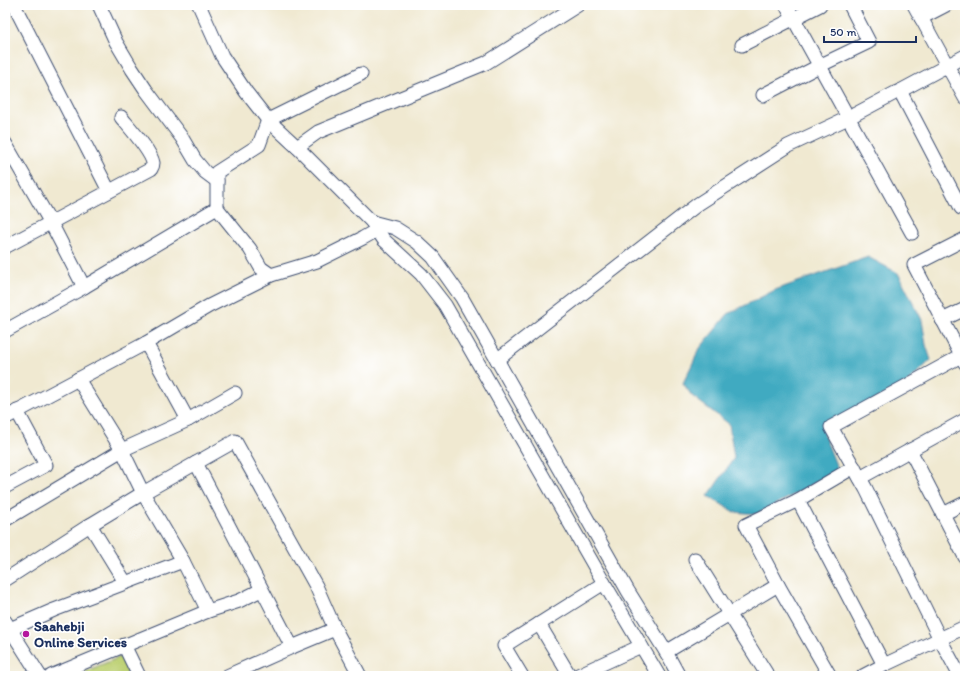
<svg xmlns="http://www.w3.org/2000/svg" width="970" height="681" viewBox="0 0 970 681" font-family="Itim,sans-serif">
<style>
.green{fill:#bed174;stroke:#6c8069}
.water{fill:#41aac1;stroke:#2e6c90}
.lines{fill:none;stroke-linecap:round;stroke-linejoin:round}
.minor-casing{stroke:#3b4b6f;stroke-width:15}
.minor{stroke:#fff;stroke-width:13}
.poi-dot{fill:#b5179e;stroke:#fff;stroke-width:1.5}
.labels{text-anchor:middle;stroke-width:3.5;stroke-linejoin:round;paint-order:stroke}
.poi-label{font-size:14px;font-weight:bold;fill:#1b2f5e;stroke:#fff;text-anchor:start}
</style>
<rect width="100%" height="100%" fill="#fff"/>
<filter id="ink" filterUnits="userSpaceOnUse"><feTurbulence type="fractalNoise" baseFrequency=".025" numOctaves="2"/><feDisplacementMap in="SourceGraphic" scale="8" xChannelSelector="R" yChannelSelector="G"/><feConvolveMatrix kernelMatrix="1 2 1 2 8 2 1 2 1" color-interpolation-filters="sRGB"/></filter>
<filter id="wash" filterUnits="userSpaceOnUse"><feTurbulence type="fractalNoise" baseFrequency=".012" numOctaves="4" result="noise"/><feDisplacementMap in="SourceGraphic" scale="16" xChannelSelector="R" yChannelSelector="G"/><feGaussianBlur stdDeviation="0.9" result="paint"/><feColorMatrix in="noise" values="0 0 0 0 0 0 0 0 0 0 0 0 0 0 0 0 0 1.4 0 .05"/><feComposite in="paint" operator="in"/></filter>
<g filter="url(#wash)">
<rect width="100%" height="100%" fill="#f0e9d1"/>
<path class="green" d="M 120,657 L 129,676 L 74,676 Z"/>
<path class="water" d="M 868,257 L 898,273 L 922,320 L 926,345 L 931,360 L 907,383 L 832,422 L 824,435 L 838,470 L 786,499 L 757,514 L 734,512 L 708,496 L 734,458 L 729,424 L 692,396 L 683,383 L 700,348 L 728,314 L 775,290 Z"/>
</g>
<g filter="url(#ink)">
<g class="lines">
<g class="minor-casing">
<g id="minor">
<path d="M 14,5 L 109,191"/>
<path d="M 99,5 L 116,42 L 132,69 L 146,90 L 182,138 L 195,160 L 205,172 L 217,181"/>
<path d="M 199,5 L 222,56 L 246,92 L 268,120 L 297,147 L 372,222 L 384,240 L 421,274 L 445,305 L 604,583 L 659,676"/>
<path d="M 786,5 L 912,233"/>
<path d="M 914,5 L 965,98"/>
<path d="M 921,18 L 946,5"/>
<path d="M 742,45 L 820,5"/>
<path d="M 900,91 L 961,208"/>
<path d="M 763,95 L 819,66 L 869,42 L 850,5"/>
<path d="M 5,143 L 51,223 L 84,287"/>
<path d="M 297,147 L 318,132 L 486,63 L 578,5"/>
<path d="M 217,208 L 217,172 L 259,145 L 268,120 L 361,74"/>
<path d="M 372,222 L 395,228 L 417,242 L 433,257 L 462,298 L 628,591 L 666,652 L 679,676"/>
<path d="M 965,239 L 914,265 L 965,363"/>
<path d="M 5,247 L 151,169 C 153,166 153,166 153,163 C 151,151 129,127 121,117"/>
<path d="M 942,320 L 965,309"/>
<path d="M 5,331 L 84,287 L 217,208 L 250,249 L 261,268 L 271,275 L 317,261 L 363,238 L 377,230"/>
<path d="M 146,343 L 188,420"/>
<path d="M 497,360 L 698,204 L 788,146 L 848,118 L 895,93 L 900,91 L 965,56"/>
<path d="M 78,379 L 122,450 L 143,493 L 183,561 L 208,611"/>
<path d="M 5,418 L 146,343 L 209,306 L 271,275"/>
<path d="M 910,450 L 965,557"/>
<path d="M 196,463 L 292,647"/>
<path d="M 860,478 L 965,420"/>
<path d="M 5,487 L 46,465 L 17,411"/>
<path d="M 798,500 L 884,665"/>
<path d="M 943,514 L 965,503"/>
<path d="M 5,520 L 122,450 L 188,420 L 235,393"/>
<path d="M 90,525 L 125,582"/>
<path d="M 695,559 L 768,676"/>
<path d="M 5,580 L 90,525 L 143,493 L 235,441 L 316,586 L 335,629 L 360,676"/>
<path d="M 5,621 L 40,676"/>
<path d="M 539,624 L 570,676"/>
<path d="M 10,629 L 54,610 L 183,561"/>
<path d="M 124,645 L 139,676"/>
<path d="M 666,652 L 778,585"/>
<path d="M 51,676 L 208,611 L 239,601 L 261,590"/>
<path d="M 227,676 L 292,647 L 335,629"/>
<path d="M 522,676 L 504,646 L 604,583"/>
<path d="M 576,676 L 641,646"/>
<path d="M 830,676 L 778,585 L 746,525 L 798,500 L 854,467"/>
<path d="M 863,676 L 884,665 L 965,627"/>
<path d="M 960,676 L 940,639 L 866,489 L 831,427 L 961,356"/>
</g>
</g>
<use href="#minor" class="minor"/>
</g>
</g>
<circle class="poi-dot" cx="26" cy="634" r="4"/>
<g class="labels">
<g class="poi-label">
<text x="34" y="631">Saahebji<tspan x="34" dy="16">Online Services</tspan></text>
</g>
</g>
<rect width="970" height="681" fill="none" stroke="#fff" stroke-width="20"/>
<path d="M824 36v6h92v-6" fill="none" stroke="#1b2f5e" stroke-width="2"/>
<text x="830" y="36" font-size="12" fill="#1b2f5e" stroke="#ffffff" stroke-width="3" paint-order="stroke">50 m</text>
</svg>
